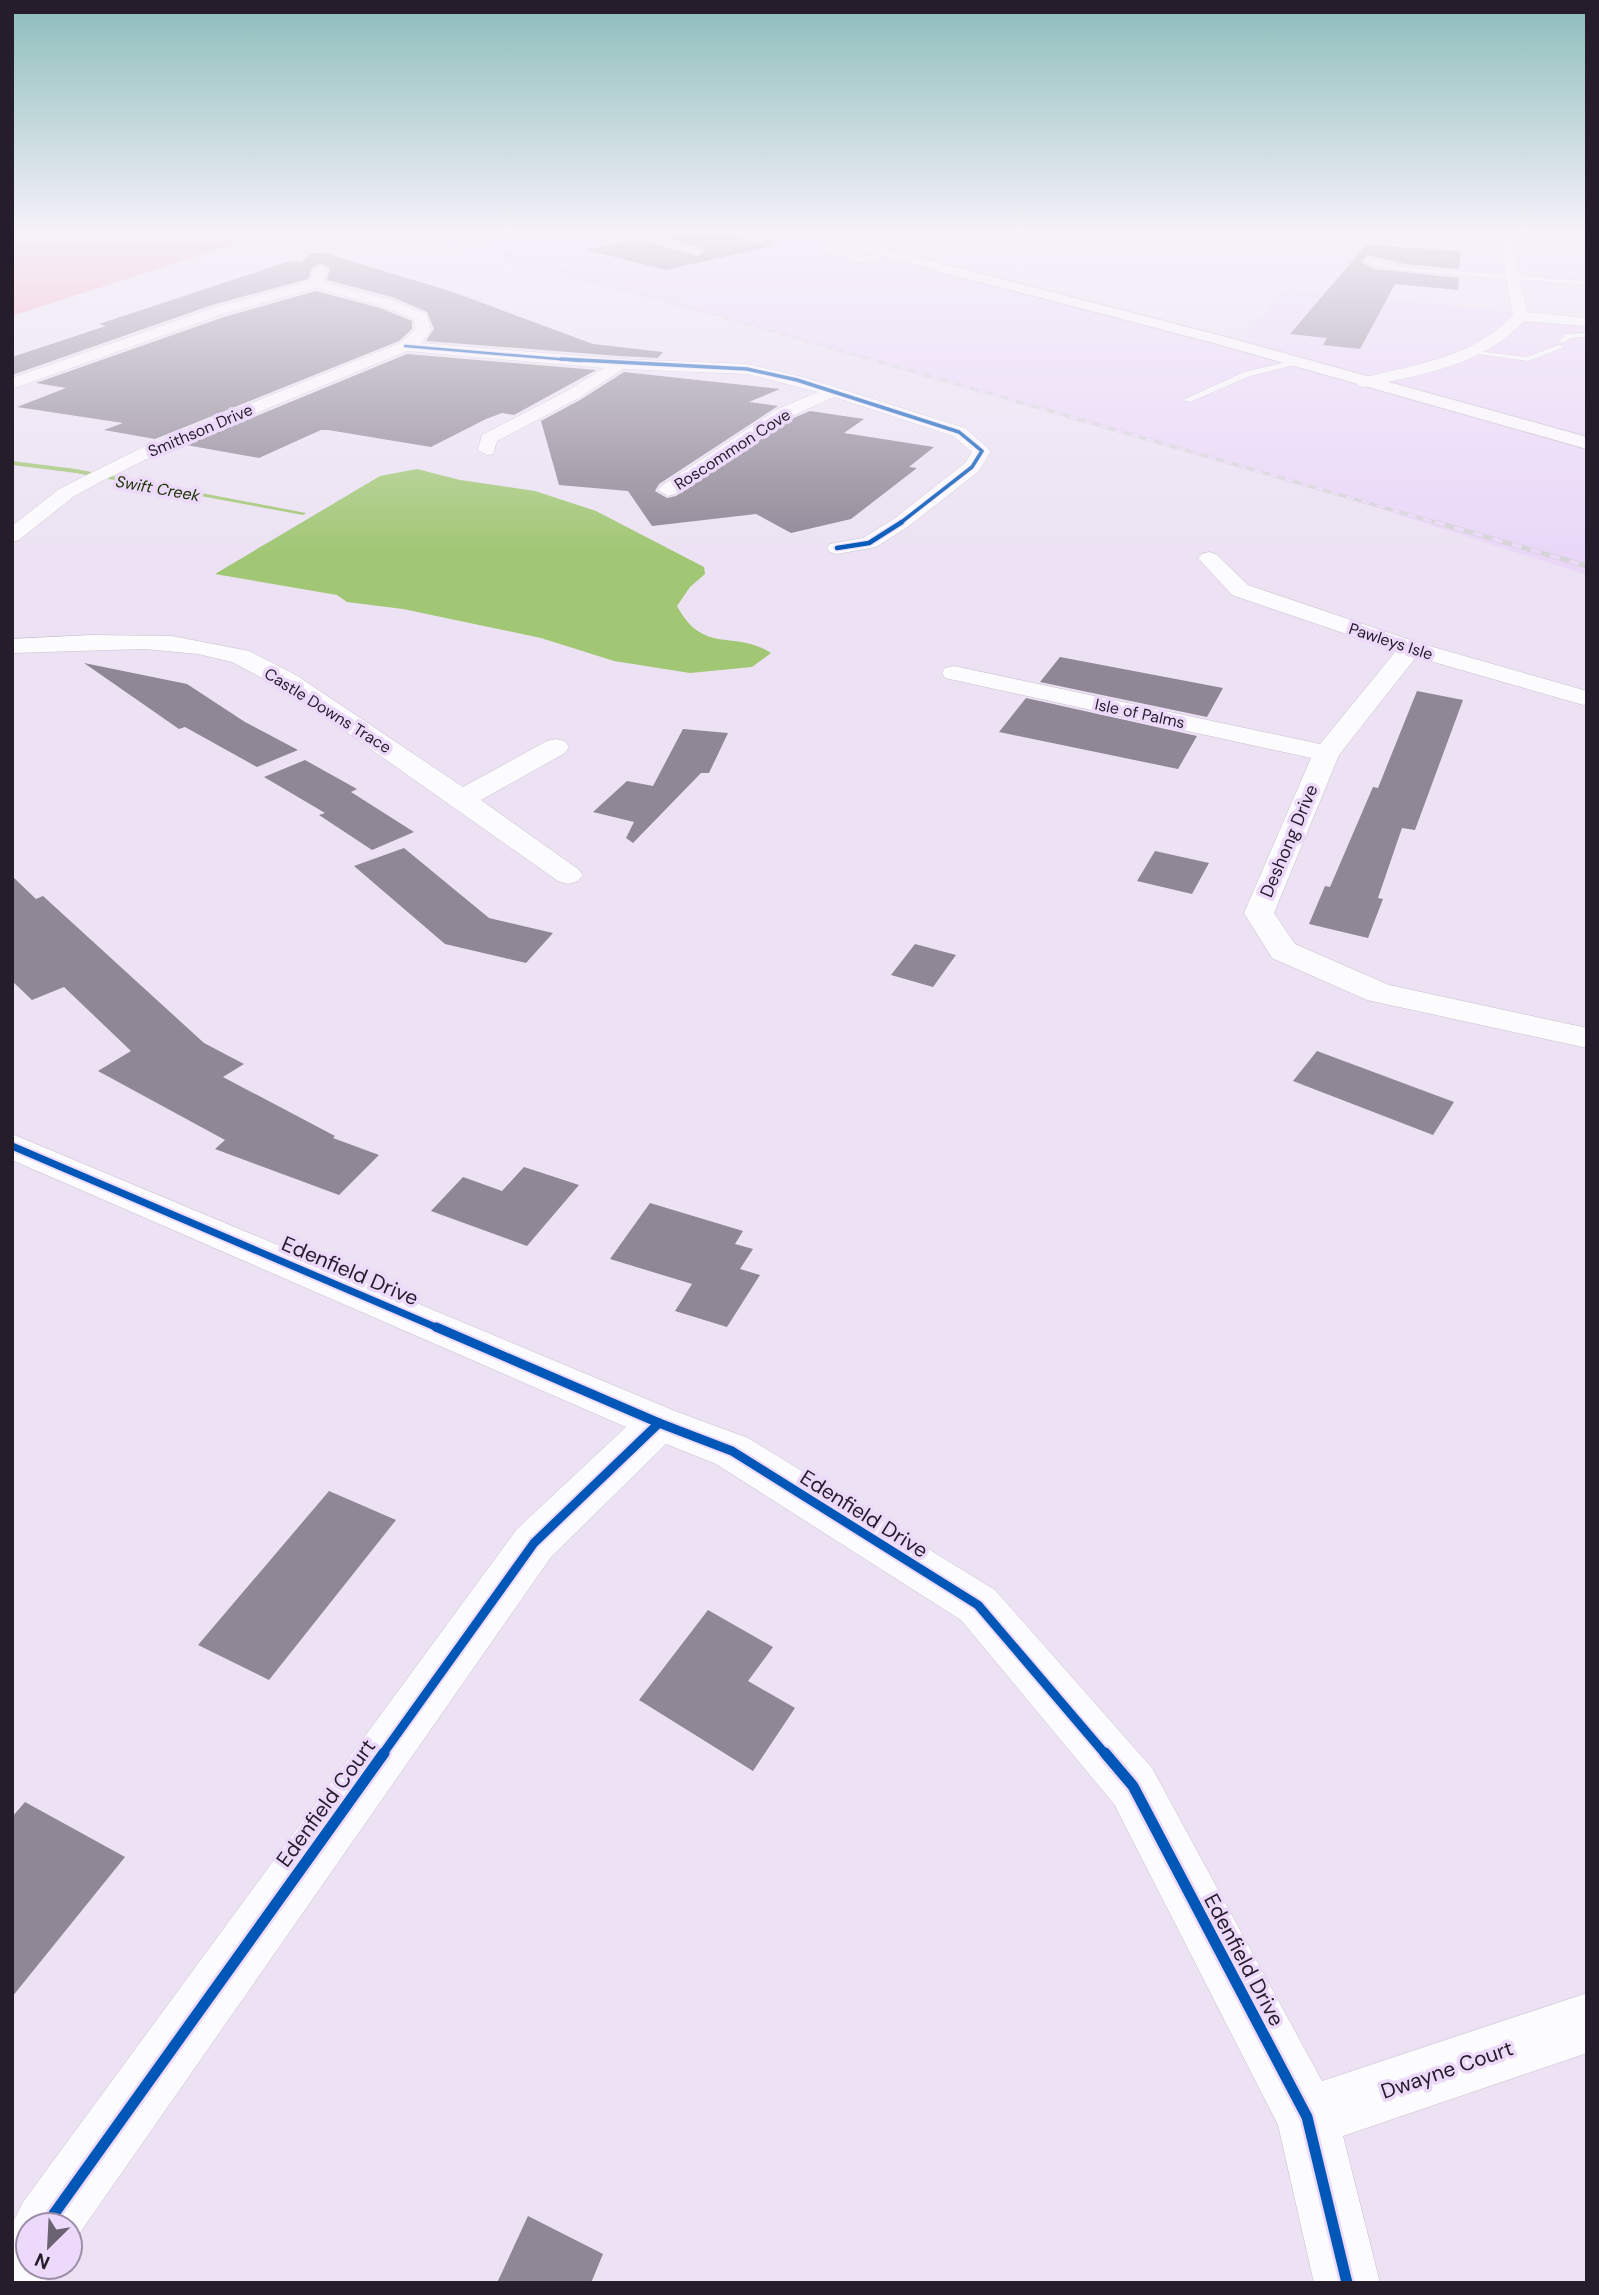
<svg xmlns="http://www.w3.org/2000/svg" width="1599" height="2295" viewBox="0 0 1599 2295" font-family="'DM Sans',sans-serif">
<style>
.built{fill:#ead7f8}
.forest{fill:#f4a5ba}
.water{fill:#a1c774}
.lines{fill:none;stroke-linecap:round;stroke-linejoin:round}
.stream{fill:#a1c774;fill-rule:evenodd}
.building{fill:#8f8795}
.service-casing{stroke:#c8bfce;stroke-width:1}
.minor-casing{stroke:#c8bfce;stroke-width:1}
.secondary-casing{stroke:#c8bfce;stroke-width:2}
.service{fill:#fcfbfd;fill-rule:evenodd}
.minor{fill:#fcfbfd;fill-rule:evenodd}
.secondary{fill:#fcfbfd;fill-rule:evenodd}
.rail-far2-casing{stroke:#d6d3d9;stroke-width:2.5}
.rail-far1-casing{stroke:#d6d3d9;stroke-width:3.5}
.rail-casing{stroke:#d6d3d9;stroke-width:5}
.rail-far2{stroke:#eddafb;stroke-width:2;stroke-dasharray:6;stroke-linecap:butt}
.rail-far1{stroke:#eddafb;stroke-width:2.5;stroke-dasharray:8;stroke-linecap:butt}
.rail{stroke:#eddafb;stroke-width:3.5;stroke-dasharray:10;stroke-linecap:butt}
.cycleway-far5-casing{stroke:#eddafb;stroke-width:4.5}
.cycleway-far4-casing{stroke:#eddafb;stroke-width:5}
.cycleway-far3-casing{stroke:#eddafb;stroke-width:7}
.cycleway-far2-casing{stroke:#eddafb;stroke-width:11}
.cycleway-far1-casing{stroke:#eddafb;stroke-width:13}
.cycleway-casing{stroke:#eddafb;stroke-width:16}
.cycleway-far5{stroke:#0057b8;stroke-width:2.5}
.cycleway-far4{stroke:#0057b8;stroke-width:3.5}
.cycleway-far3{stroke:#0057b8;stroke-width:4.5}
.cycleway-far2{stroke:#0057b8;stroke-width:7}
.cycleway-far1{stroke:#0057b8;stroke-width:9}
.cycleway{stroke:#0057b8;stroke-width:11}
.labels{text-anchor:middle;stroke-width:7;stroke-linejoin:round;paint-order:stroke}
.far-street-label{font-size:16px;fill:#261d2c;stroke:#eddafb}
.far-water-label{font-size:16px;font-style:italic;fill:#1b3100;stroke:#eddafb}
.street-label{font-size:18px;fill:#261d2c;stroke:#eddafb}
.near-street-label{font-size:21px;fill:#261d2c;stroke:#eddafb}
</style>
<rect width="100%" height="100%" fill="#ece2f3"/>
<path class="built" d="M 391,232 L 816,232 L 1238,344 L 1287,289 L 1587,320 L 1587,575 L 1321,490 L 774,331 Z"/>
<path class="forest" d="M 12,232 L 273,232 L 12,316 Z"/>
<path class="water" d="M 417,469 L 460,480 L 535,491 L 596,511 L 704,567 L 705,574 L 690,587 L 677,606 C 704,656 734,629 771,653 L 752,667 L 690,673 L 614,661 L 541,638 L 403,609 L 347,602 L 337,595 L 215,574 L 380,476 Z"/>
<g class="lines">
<path class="stream" d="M 12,461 L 76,469 L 306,513 L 303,515 L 76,473 L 12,465 Z"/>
</g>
<g class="building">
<path d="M 670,232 L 732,232 L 760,244 L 766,239 L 750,232 L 770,232 L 771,246 L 666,270 L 586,250 L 637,239 L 697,256 L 704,252 L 702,248 L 655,235 Z"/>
<path d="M 1366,245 L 1461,251 L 1459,269 L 1405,264 L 1367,255 L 1361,262 L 1374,269 L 1459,278 L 1458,290 L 1395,284 L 1360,349 L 1323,345 L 1327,338 L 1290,334 Z"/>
<path d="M 312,253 L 324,253 L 450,291 L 593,344 L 663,352 L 658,358 L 619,356 L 426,341 L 434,329 L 427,312 L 392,297 L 327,280 L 330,268 L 320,263 L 312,268 L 308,279 L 212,305 L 12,375 L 12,357 L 106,326 L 99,324 L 290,261 L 301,262 Z"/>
<path d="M 316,291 L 380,308 L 412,321 L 412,329 L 399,341 L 155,439 L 104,430 L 123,423 L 17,407 L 66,388 L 36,383 L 224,317 Z"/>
<path d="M 407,354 L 596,370 L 514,415 L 502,413 L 486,419 L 431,447 L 328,430 L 321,430 L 259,458 L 186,445 Z"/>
<path d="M 624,372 L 780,389 L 749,402 L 778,406 L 659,484 L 655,491 L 667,498 L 676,496 L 791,419 L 810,411 L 864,419 L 844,433 L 934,447 L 909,467 L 917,468 L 851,519 L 791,533 L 756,514 L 652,526 L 628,491 L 559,485 L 541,421 L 580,400 Z"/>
<path d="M 1060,657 L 1223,688 L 1207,717 L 1040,682 Z"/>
<path d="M 84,663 L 187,684 L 245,722 L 298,750 L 257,767 L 185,727 L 179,729 Z"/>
<path d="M 1417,691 L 1463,700 L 1415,830 L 1402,828 L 1378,898 L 1383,899 L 1368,938 L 1309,924 L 1325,886 L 1330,887 L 1373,787 L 1378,788 Z"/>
<path d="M 1026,698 L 1197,736 L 1178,769 L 999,732 Z"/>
<path d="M 683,729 L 728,733 L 709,773 L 701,773 L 633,843 L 626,838 L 634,822 L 593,812 L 627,781 L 653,786 Z"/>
<path d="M 305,760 L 357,789 L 351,792 L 414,832 L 372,850 L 319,815 L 325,813 L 264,777 Z"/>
<path d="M 404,848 L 489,918 L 553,933 L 526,963 L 445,944 L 354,866 Z"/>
<path d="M 1155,851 L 1209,863 L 1192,894 L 1137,881 Z"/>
<path d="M 12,876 L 36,899 L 43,896 L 204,1043 L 244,1064 L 223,1077 L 335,1136 L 333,1138 L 379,1155 L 339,1195 L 215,1149 L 225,1140 L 98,1071 L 131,1051 L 64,987 L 32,1000 L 12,981 Z"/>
<path d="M 915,944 L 956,955 L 933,987 L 891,975 Z"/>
<path d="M 1317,1051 L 1454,1102 L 1433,1135 L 1293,1081 Z"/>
<path d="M 524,1167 L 579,1185 L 527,1246 L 431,1211 L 463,1177 L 502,1191 Z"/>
<path d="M 650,1203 L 743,1231 L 735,1244 L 753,1249 L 740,1269 L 760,1275 L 727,1327 L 675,1311 L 692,1284 L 610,1259 Z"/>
<path d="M 329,1491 L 396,1520 L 269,1680 L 198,1645 Z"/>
<path d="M 708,1610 L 773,1647 L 748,1681 L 795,1708 L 753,1771 L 639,1700 Z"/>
<path d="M 25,1802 L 125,1857 L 12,1997 L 12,1817 Z"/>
<path d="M 528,2216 L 603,2254 L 591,2283 L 497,2283 Z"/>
</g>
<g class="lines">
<g class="service-casing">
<g id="service">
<path d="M 641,232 L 642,234 L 701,251 L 698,253 L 637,236 L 637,232 Z"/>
<path d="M 735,232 L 743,232 L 764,240 L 759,241 Z"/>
<path d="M 1503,238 L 1587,242 L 1587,246 L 1505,241 Z"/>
<path d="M 850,241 L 852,244 L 830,249 L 863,258 L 892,252 L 895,254 L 863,262 L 819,249 Z"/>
<path d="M 1366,258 L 1405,267 L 1587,281 L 1587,285 L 1405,271 L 1374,266 L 1364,261 Z"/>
<path d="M 1587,333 L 1587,337 L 1571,338 L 1563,343 L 1559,341 L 1566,334 Z"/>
<path d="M 1558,345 L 1565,347 L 1528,361 L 1463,352 L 1467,350 L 1527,357 Z"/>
<path d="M 1295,360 L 1298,364 L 1250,376 L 1190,402 L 1183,400 L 1244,372 Z"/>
</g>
</g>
<g class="minor-casing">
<g id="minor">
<path d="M 1498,232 L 1510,232 L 1527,312 L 1587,318 L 1587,326 L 1524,321 C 1483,366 1420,375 1363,387 L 1357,385 L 1355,382 L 1357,379 C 1412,365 1472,359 1513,315 Z"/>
<path d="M 321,265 L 328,269 L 324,282 L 391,300 L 426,314 L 431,330 L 421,343 L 619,359 L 747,364 L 803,377 L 965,428 L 991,451 L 979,471 L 909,526 L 876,547 L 837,554 L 830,552 L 827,548 L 830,544 L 863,538 L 895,518 L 965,463 L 972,452 L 953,436 L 834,397 L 790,417 L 675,494 L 668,496 L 658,490 L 661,486 L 778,409 L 818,392 L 747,374 L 623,369 L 579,398 L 497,441 L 493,454 L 487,455 L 478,450 L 482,435 L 567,391 L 604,368 L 407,351 L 157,454 L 98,483 L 73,497 L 19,540 L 12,542 L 12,526 L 59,489 L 145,446 L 400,343 L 415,330 L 414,319 L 381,306 L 316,288 L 223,314 L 12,389 L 12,378 L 213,308 L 310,281 L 314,269 Z"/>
<path d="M 1209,552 L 1216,554 L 1248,585 L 1419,643 L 1587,691 L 1587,706 L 1416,657 L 1339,755 L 1274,913 L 1295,944 L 1389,985 L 1587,1028 L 1587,1048 L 1367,1000 L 1272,958 L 1244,913 L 1311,758 L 954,680 L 945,678 L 942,673 L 945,668 L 954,666 L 1320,744 L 1396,651 L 1232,595 L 1198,558 L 1202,554 Z"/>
<path d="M 92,635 L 172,636 L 249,651 L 296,675 L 463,787 L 547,741 L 556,739 L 565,741 L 569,747 L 565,753 L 481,800 L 578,869 L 583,875 L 578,881 L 568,884 L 558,881 L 294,695 L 232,662 L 198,654 L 145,649 L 12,653 L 12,639 Z"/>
<path d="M 12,1134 L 675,1411 L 748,1438 L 995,1590 L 1152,1768 L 1322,2081 L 1587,1993 L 1587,2053 L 1343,2136 L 1380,2283 L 1314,2283 L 1278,2125 L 1114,1804 L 961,1620 L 716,1464 L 666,1444 L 551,1557 L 70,2247 L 70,2225 L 28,2225 L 28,2267 L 54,2267 L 45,2283 L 12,2283 L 12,2224 L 23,2202 L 517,1529 L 626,1427 L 12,1160 Z"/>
</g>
</g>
<g class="secondary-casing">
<path id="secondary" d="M 798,232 L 820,232 L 1222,336 L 1587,437 L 1587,449 L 1210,342 L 800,235 Z"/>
</g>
<use href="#service" class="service"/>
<use href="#minor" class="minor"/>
<use href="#secondary" class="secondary"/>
<g class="rail-far2-casing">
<path id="rail-far2" d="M 429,232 L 876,361"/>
</g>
<g class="rail-far1-casing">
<path id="rail-far1" d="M 870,359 L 1441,524"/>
</g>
<g class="rail-casing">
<path id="rail" d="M 1435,522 L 1587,566"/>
</g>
<use href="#rail-far2" class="rail-far2"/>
<use href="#rail-far1" class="rail-far1"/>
<use href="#rail" class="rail"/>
<g class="cycleway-far5-casing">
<path id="cycleway-far5" d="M 405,346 L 582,361"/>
</g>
<g class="cycleway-far4-casing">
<path id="cycleway-far4" d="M 561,359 L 747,369 L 797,380 L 959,432 L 982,451 L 972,467 L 899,524"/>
</g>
<g class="cycleway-far3-casing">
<path id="cycleway-far3" d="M 837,548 L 869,543 L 902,522"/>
</g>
<g class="cycleway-far2-casing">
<path id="cycleway-far2" d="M 12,1146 L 440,1329"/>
</g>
<g class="cycleway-far1-casing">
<g id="cycleway-far1">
<path d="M 436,1327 L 659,1423 L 732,1451 L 978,1605 L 1106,1755"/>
<path d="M 382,1755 L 534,1543 L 659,1423"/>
</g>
</g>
<g class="cycleway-casing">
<g id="cycleway">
<path d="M 1105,1753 L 1133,1786 L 1307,2117 L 1347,2283"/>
<path d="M 46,2225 L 384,1753"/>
</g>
</g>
<use href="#cycleway-far5" class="cycleway-far5"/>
<use href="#cycleway-far4" class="cycleway-far4"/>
<use href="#cycleway-far3" class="cycleway-far3"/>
<use href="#cycleway-far2" class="cycleway-far2"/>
<use href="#cycleway-far1" class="cycleway-far1"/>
<use href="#cycleway" class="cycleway"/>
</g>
<linearGradient id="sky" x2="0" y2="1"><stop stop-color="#8bbcba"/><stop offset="0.42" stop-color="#f6f2fa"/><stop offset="1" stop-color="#f6f2fa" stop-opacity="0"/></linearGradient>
<rect width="1599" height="553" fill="url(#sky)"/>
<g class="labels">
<g class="far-street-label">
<text transform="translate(200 430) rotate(-23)" y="6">Smithson Drive</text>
<text transform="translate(732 449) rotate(-33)" y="6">Roscommon Cove</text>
<text transform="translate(1391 641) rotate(18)" y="6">Pawleys Isle</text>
<text transform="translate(328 710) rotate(32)" y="6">Castle Downs Trace</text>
<text transform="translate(1140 713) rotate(12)" y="6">Isle of Palms</text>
</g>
<g class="far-water-label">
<text transform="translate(158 488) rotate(10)" y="6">Swift Creek</text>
</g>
<g class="street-label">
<text transform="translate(1289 841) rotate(-67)" y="6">Deshong Drive</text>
</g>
<g class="near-street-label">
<text transform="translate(350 1271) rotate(23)" y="7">Edenfield Drive</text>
<text transform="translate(864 1514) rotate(32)" y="7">Edenfield Drive</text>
<text transform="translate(326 1803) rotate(-54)" y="7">Edenfield Court</text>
<text transform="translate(1244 1960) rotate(62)" y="7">Edenfield Drive</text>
<text transform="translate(1447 2070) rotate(-19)" y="7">Dwayne Court</text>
</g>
</g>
<rect width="1599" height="2295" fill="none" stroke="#261d2c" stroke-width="28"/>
<g transform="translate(49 2246) rotate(204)"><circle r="33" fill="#eddafb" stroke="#9d8ea8" stroke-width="2"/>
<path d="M0-5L12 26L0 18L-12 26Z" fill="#6b6272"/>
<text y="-10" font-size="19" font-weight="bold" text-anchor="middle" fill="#261d2c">N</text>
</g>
</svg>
